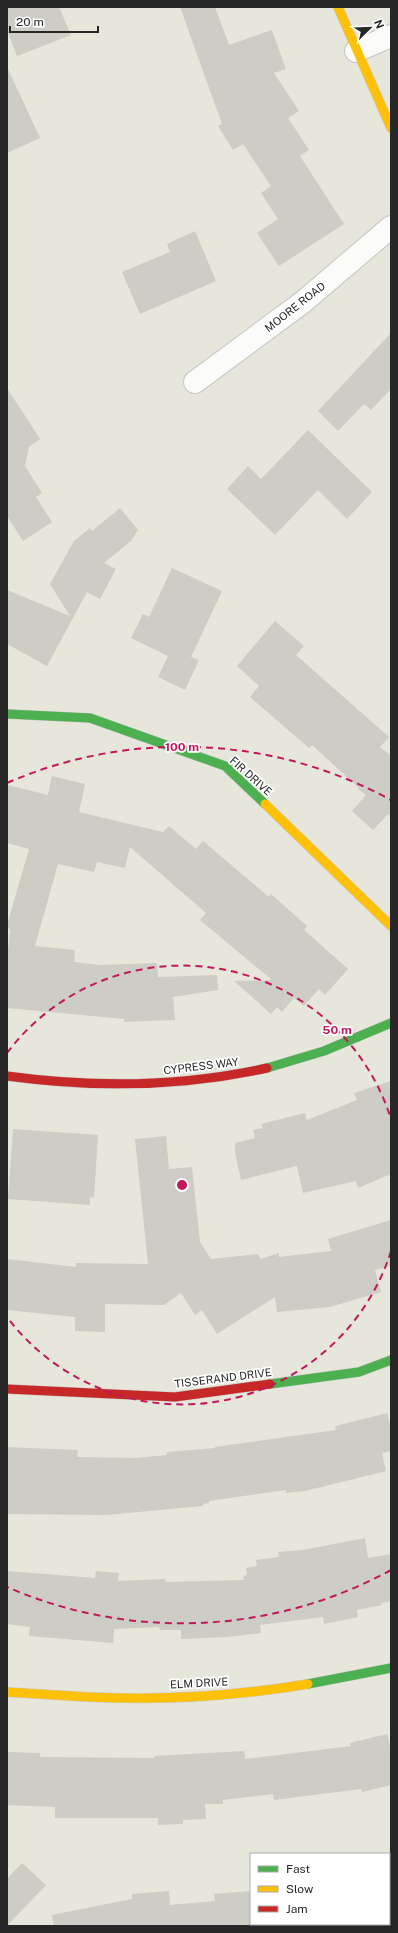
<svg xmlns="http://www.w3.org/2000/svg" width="398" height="1933" viewBox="0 0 398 1933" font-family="'Public Sans',sans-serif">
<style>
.building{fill:#cdccc5}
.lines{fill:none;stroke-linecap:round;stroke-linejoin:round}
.street-casing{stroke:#c7c6c5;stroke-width:24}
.fast-casing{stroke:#c7c6c5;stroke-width:10}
.slow-casing{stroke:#c7c6c5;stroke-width:10}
.jam-casing{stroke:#c7c6c5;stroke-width:10}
.street{stroke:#fbfbfa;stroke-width:22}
.fast{stroke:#4caf50;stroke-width:9}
.slow{stroke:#ffc107;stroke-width:9}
.jam{stroke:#c62828;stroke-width:9}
.ring{fill:none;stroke:#c2185b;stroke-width:2;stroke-dasharray:7 5}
.labels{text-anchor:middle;stroke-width:3.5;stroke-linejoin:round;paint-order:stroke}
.street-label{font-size:11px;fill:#272727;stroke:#fff}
.centre{fill:#c2185b;stroke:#fff;stroke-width:2}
.ring-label{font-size:12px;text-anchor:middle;font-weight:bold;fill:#c2185b;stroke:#fff;stroke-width:3.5;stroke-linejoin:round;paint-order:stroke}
</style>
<rect width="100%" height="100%" fill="#e7e6db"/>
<g class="building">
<path d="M 7,7 L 59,7 L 71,35 L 17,56 L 7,30 Z"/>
<path d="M 180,7 L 215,7 L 229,45 L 272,30 L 286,69 L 274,73 L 299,111 L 288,118 L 309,150 L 300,156 L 344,224 L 279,266 L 257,233 L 278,219 L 261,193 L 271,186 L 243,144 L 233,150 L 218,126 L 222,124 Z"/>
<path d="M 7,67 L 40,138 L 7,153 Z"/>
<path d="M 195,231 L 216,281 L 140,314 L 122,272 L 170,252 L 167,244 Z"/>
<path d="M 391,333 L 391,389 L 371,410 L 364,404 L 338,431 L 318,411 Z"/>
<path d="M 7,388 L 40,439 L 29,447 L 25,466 L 42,493 L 36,497 L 52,522 L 23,541 L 7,516 Z"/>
<path d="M 308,430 L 372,492 L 347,519 L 318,490 L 275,535 L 227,489 L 248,466 L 261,479 Z"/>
<path d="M 120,508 L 138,530 L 131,541 L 104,563 L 116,569 L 100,599 L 87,592 L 47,666 L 7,644 L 7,590 L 70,616 L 50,584 L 74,541 L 90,528 L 92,531 Z"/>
<path d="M 172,568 L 222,591 L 191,657 L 199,660 L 185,690 L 158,677 L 168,656 L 131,638 L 143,614 L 149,617 Z"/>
<path d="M 275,621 L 304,646 L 296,655 L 389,737 L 380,747 L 391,756 L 391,816 L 388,814 L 373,830 L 352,811 L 366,795 L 358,789 L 359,788 L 312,745 L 309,748 L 250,697 L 259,686 L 237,666 Z"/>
<path d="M 52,776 L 85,784 L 79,812 L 163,832 L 169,826 L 196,849 L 203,841 L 269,897 L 271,894 L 307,926 L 304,930 L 348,969 L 325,995 L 319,989 L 304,1006 L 294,998 L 282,1012 L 277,1007 L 271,1014 L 234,981 L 272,980 L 200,920 L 206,913 L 130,847 L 125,868 L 97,862 L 94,872 L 58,864 L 35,946 L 75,950 L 74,962 L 100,965 L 157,963 L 158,977 L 217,975 L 218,990 L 173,997 L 175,1020 L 124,1022 L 124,1019 L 7,1008 L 7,964 L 10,929 L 7,928 L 7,925 L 29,849 L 7,843 L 7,785 L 48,795 Z"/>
<path d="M 391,1081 L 391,1174 L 358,1188 L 356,1181 L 303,1193 L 297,1166 L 241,1180 L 235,1152 L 235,1143 L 255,1138 L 253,1130 L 263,1128 L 261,1124 L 305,1113 L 307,1120 L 357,1100 L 354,1093 Z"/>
<path d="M 13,1129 L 98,1135 L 94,1198 L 90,1197 L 90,1205 L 8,1199 Z"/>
<path d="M 166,1136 L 169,1169 L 192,1167 L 200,1242 L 211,1259 L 258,1254 L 260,1259 L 279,1253 L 279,1257 L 331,1251 L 328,1239 L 391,1220 L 391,1266 L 375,1270 L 381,1292 L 330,1307 L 277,1312 L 275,1297 L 217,1334 L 202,1310 L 195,1315 L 181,1293 L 164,1305 L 105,1304 L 105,1332 L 75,1331 L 75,1317 L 7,1310 L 7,1259 L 76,1267 L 76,1263 L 148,1264 L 135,1139 Z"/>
<path d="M 387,1413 L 391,1428 L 391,1451 L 382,1453 L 386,1471 L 305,1491 L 286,1493 L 286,1490 L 209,1501 L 209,1503 L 203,1504 L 203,1506 L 106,1515 L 7,1514 L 7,1447 L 78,1450 L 77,1457 L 134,1458 L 167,1455 L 167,1452 L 215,1448 L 215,1447 L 336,1430 L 335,1426 Z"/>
<path d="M 365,1538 L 368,1558 L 391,1554 L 391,1601 L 381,1603 L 382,1605 L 357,1610 L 358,1617 L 324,1624 L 323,1617 L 260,1625 L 261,1633 L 228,1637 L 181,1639 L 181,1630 L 160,1630 L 159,1627 L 114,1629 L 113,1643 L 29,1636 L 30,1627 L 7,1624 L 7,1571 L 95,1578 L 96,1571 L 119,1573 L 118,1581 L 165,1579 L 166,1582 L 244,1580 L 243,1576 L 247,1575 L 246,1568 L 257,1566 L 256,1560 L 279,1557 L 278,1552 L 303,1550 Z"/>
<path d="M 387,1734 L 391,1750 L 391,1785 L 362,1792 L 361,1789 L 274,1800 L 273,1794 L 223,1800 L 223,1804 L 205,1804 L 206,1819 L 183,1820 L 183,1824 L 158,1825 L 158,1818 L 55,1818 L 55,1807 L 7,1805 L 7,1752 L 40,1753 L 40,1757 L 154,1758 L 154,1756 L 244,1751 L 245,1759 L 351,1746 L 350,1743 Z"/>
<path d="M 22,1863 L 46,1885 L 7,1926 L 7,1879 Z"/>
<path d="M 169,1891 L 170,1905 L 215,1901 L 214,1894 L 251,1891 L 251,1926 L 54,1926 L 52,1915 L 132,1899 L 132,1894 Z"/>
</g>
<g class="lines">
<g class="street-casing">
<g id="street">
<path d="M 356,51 L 391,36"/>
<path d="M 195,382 L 303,302 L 391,227"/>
</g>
</g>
<g class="fast-casing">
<g id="fast">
<path d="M 7,714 L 90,718 L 225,766 L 265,804"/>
<path d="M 267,1068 L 324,1051 L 391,1023"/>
<path d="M 270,1384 L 359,1372 L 391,1360"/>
<path d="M 308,1684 L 391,1668"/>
</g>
</g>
<g class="slow-casing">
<g id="slow">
<path d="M 338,7 L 391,128"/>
<path d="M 265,804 L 391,926"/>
<path d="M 7,1692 C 47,1694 86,1698 126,1698 C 187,1699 248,1694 308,1684"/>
</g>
</g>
<g class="jam-casing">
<g id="jam">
<path d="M 7,1076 C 94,1088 181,1087 267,1068"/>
<path d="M 7,1389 L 175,1397 L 270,1384"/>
</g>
</g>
<use href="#street" class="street"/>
<use href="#fast" class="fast"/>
<use href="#slow" class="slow"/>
<use href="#jam" class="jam"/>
</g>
<g class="ring">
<path d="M391 1251A219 219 0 0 1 7 1317M7 1053A219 219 0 0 1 391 1119"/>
<path d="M391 1570A438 438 0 0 1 7 1587M7 783A438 438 0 0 1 391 800"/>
</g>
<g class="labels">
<g class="street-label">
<text transform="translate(295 307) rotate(-38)" y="4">MOORE ROAD</text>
<text transform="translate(251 776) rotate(42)" y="4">FIR DRIVE</text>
<text transform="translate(201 1066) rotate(-7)" y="4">CYPRESS WAY</text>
<text transform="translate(223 1378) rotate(-7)" y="4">TISSERAND DRIVE</text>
<text transform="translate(199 1683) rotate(-3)" y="4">ELM DRIVE</text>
</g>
</g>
<circle cx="182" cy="1185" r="6" class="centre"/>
<g class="ring-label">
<text x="182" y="751">100 m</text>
<text x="337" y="1034">50 m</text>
</g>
<rect width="398" height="1933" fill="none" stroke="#272727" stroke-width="16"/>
<rect x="250" y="1853" width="140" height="72" fill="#ffffff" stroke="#a9a9a9"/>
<rect x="258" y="1866" width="20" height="6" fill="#4caf50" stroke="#a9a9a9"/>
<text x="286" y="1873" font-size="12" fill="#272727">Fast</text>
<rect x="258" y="1886" width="20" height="6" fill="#ffc107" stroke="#a9a9a9"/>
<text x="286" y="1893" font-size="12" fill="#272727">Slow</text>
<rect x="258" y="1906" width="20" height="6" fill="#c62828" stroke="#a9a9a9"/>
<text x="286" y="1913" font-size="12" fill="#272727">Jam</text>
<g transform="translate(370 28) rotate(67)" stroke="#ffffff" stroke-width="3" paint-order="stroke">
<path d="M0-3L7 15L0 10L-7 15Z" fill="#272727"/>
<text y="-6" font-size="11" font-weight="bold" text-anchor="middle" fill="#272727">N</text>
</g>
<path d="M10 26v6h88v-6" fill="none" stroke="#272727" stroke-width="2"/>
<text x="16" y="26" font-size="12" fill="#272727" stroke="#ffffff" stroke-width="3" paint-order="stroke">20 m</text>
</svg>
